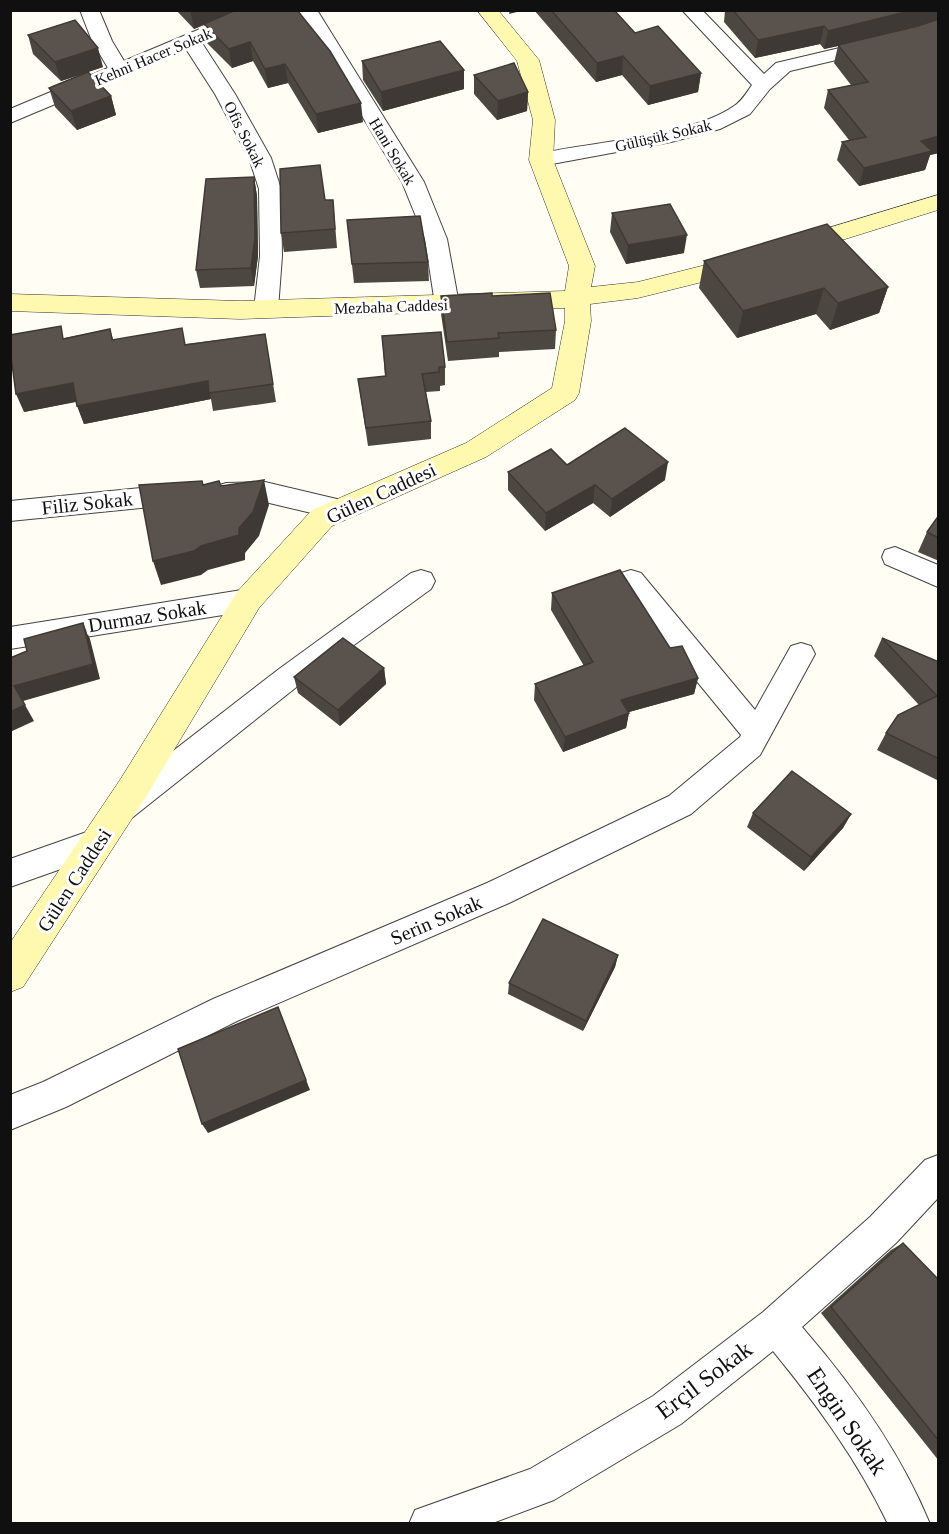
<svg xmlns="http://www.w3.org/2000/svg" width="949" height="1534" viewBox="0 0 949 1534" font-family="Georgia,serif">
<style>
.lines{fill:none;stroke-linecap:round;stroke-linejoin:round}
.street-casing{stroke:#434343;stroke-width:2}
.secondary-casing{stroke:#323232;stroke-width:1}
.street{fill:#fff;fill-rule:evenodd}
.secondary{fill:#fff9af;fill-rule:evenodd}
.wall{fill:#4d4741}
.shaded-wall{fill:#3f3935}
.building{fill:#5a524c;stroke:#3f3935;stroke-width:1.5}
.labels{text-anchor:middle;stroke-width:6;stroke-linejoin:round;paint-order:stroke}
.far-street-label{font-size:16px;fill:#101010;stroke:#fff}
.street-label{font-size:20px;fill:#101010;stroke:#fff}
.near-street-label{font-size:24px;fill:#101010;stroke:#fff}
</style>
<rect width="100%" height="100%" fill="#fffdf4"/>
<g class="lines">
<g class="street-casing">
<g id="street">
<path d="M 80,10 L 99,10 L 112,41 L 124,61 L 245,10 L 271,10 L 269,14 L 202,43 L 235,94 L 271,158 L 281,189 L 282,256 L 278,309 L 274,315 L 266,317 L 258,315 L 254,309 L 260,256 L 259,189 L 249,158 L 215,94 L 186,49 L 10,123 L 10,109 L 108,68 L 92,41 Z"/>
<path d="M 298,10 L 317,10 L 424,182 L 447,239 L 459,304 L 455,309 L 447,312 L 439,309 L 435,304 L 425,239 L 402,182 Z"/>
<path d="M 682,10 L 702,10 L 764,74 L 776,63 L 899,34 L 938,21 L 938,33 L 912,42 L 790,71 L 770,89 L 750,114 L 720,129 L 671,142 L 541,166 L 534,165 L 530,160 L 534,155 C 590,141 688,138 734,106 C 741,102 747,92 752,85 Z"/>
<path d="M 265,482 L 341,500 L 350,503 L 354,510 L 350,517 L 341,520 L 265,502 L 226,503 L 217,500 L 213,493 L 217,486 L 226,483 Z"/>
<path d="M 181,484 L 190,487 L 194,494 L 190,501 L 181,504 L 10,521 L 10,501 Z"/>
<path d="M 895,547 L 938,565 L 938,587 L 885,564 L 882,557 L 885,550 Z"/>
<path d="M 421,570 L 431,573 L 435,581 L 431,589 L 299,685 L 133,817 L 122,821 L 111,817 L 107,808 L 111,799 L 279,669 L 411,573 Z"/>
<path d="M 631,570 L 641,573 L 755,710 L 791,646 L 801,643 L 811,646 L 815,654 L 760,755 L 691,814 L 509,903 L 237,1021 L 66,1107 L 10,1130 L 10,1095 L 43,1082 L 213,999 L 487,883 L 669,796 L 740,737 L 741,735 L 621,589 L 617,581 L 621,573 Z"/>
<path d="M 248,589 L 258,592 L 262,600 L 258,608 L 248,611 L 10,649 L 10,627 Z"/>
<path d="M 98,828 L 109,832 L 114,842 L 109,852 L 10,887 L 10,859 Z"/>
<path d="M 938,1155 L 938,1198 L 896,1243 L 802,1327 C 853,1386 900,1451 930,1524 L 888,1524 C 858,1461 817,1405 773,1351 L 681,1424 L 554,1500 L 490,1524 L 409,1524 L 415,1510 L 530,1469 L 653,1396 L 763,1312 L 870,1217 L 925,1160 Z"/>
</g>
</g>
<g class="secondary-casing">
<g id="secondary">
<path d="M 477,10 L 498,10 L 539,60 L 555,120 L 553,160 L 595,266 L 591,287 L 638,282 L 745,255 L 754,257 L 757,263 L 754,269 L 638,298 L 590,304 L 591,321 L 579,393 L 575,400 L 486,457 L 332,526 L 259,608 L 144,800 L 23,987 L 10,992 L 10,943 L 120,780 L 237,592 L 312,510 L 466,443 L 552,388 L 565,321 L 565,308 L 240,319 L 10,311 L 10,294 L 240,301 L 565,291 L 569,266 L 529,160 L 533,120 L 517,61 Z"/>
<path d="M 938,195 L 938,210 L 794,255 L 785,253 L 782,247 L 785,241 Z"/>
</g>
</g>
<use href="#street" class="street"/>
<use href="#secondary" class="secondary"/>
</g>
<g class="wall">
<path d="M 176,10 L 297,10 L 363,122 L 318,133 L 288,83 L 268,88 L 253,61 L 232,68 L 207,43 L 204,25 L 194,29 Z"/>
<path d="M 534,10 L 614,10 L 635,33 L 701,73 L 698,92 L 648,105 L 622,75 L 596,82 Z"/>
<path d="M 725,10 L 939,10 L 939,153 L 930,155 L 925,170 L 859,186 L 837,160 L 842,142 L 849,140 L 824,108 L 828,90 L 851,85 L 834,63 L 838,46 L 824,49 L 820,44 L 755,58 L 724,22 Z"/>
<path d="M 28,35 L 103,67 L 88,72 L 111,96 L 116,115 L 77,130 L 55,107 L 49,88 L 83,74 L 61,81 L 33,54 Z"/>
<path d="M 362,61 L 464,70 L 464,89 L 383,111 L 363,80 Z"/>
<path d="M 474,75 L 528,92 L 527,111 L 497,120 L 474,94 Z"/>
<path d="M 254,177 L 257,196 L 258,256 L 254,286 L 200,288 L 196,270 Z"/>
<path d="M 325,200 L 333,200 L 337,248 L 284,252 L 281,233 Z"/>
<path d="M 612,213 L 684,253 L 626,264 L 610,232 Z"/>
<path d="M 347,220 L 428,262 L 429,281 L 354,283 Z"/>
<path d="M 704,261 L 888,287 L 879,313 L 830,330 L 816,314 L 737,338 L 699,288 Z"/>
<path d="M 441,296 L 492,296 L 556,330 L 555,349 L 499,352 L 499,357 L 448,361 L 441,314 Z"/>
<path d="M 110,329 L 113,339 L 186,344 L 265,334 L 276,402 L 213,411 L 211,399 L 84,424 L 76,402 L 24,412 L 65,338 Z"/>
<path d="M 382,336 L 445,367 L 445,385 L 440,386 L 440,391 L 426,392 L 431,421 L 431,439 L 368,446 L 358,379 L 385,377 Z"/>
<path d="M 567,465 L 665,480 L 610,517 L 593,503 L 545,531 L 508,490 L 508,472 Z"/>
<path d="M 939,515 L 939,561 L 918,552 L 927,532 Z"/>
<path d="M 552,593 L 670,648 L 698,678 L 694,694 L 629,712 L 626,728 L 563,752 L 534,700 L 535,684 L 584,666 L 551,610 Z"/>
<path d="M 882,638 L 939,662 L 939,781 L 877,750 L 886,733 L 919,705 L 874,656 Z"/>
<path d="M 384,668 L 386,684 L 340,726 L 298,693 L 294,677 Z"/>
<path d="M 753,813 L 851,814 L 843,828 L 804,871 L 747,827 Z"/>
<path d="M 618,955 L 615,967 L 583,1031 L 508,994 L 509,983 Z"/>
<path d="M 903,1243 L 936,1278 L 939,1277 L 939,1461 L 821,1313 L 891,1250 Z"/>
</g>
<g class="shaded-wall">
<path d="M 190,10 L 238,10 L 194,29 Z"/>
<path d="M 510,10 L 525,10 L 509,14 Z"/>
<path d="M 914,10 L 939,10 L 939,19 L 898,32 L 838,45 L 838,46 L 824,49 L 828,31 Z"/>
<path d="M 824,26 L 820,44 L 755,58 L 758,40 Z"/>
<path d="M 250,42 L 253,61 L 232,68 L 229,49 Z"/>
<path d="M 98,48 L 103,67 L 61,81 L 55,62 Z"/>
<path d="M 623,56 L 622,75 L 596,82 L 597,63 Z"/>
<path d="M 285,64 L 288,83 L 268,88 L 265,69 Z"/>
<path d="M 464,70 L 464,89 L 383,111 L 381,92 Z"/>
<path d="M 701,73 L 698,92 L 648,105 L 650,86 Z"/>
<path d="M 528,92 L 527,111 L 497,120 L 498,101 Z"/>
<path d="M 111,96 L 116,115 L 77,130 L 71,111 Z"/>
<path d="M 361,103 L 363,122 L 318,133 L 316,114 Z"/>
<path d="M 939,136 L 939,153 L 930,155 L 925,170 L 859,186 L 864,168 L 921,141 Z"/>
<path d="M 254,177 L 257,196 L 258,256 L 254,286 L 251,268 Z"/>
<path d="M 687,235 L 684,253 L 626,264 L 628,245 Z"/>
<path d="M 888,287 L 879,313 L 830,330 L 838,303 Z"/>
<path d="M 824,288 L 816,314 L 737,338 L 743,311 Z"/>
<path d="M 208,381 L 211,399 L 84,424 L 77,406 Z"/>
<path d="M 73,383 L 79,401 L 24,412 L 16,394 Z"/>
<path d="M 668,462 L 665,480 L 610,517 L 612,499 Z"/>
<path d="M 264,480 L 269,505 L 259,536 L 245,553 L 245,560 L 208,570 L 201,575 L 161,585 L 153,561 L 201,546 L 239,528 Z"/>
<path d="M 595,485 L 593,503 L 545,531 L 546,513 Z"/>
<path d="M 83,623 L 90,639 L 100,679 L 23,701 L 14,686 Z"/>
<path d="M 384,668 L 386,684 L 340,726 L 338,710 Z"/>
<path d="M 698,678 L 694,694 L 618,715 L 621,700 Z"/>
<path d="M 25,705 L 34,721 L 10,732 L 10,712 Z"/>
<path d="M 629,713 L 626,728 L 563,752 L 565,737 Z"/>
<path d="M 851,814 L 843,828 L 804,871 L 811,857 Z"/>
<path d="M 618,955 L 615,967 L 583,1031 L 586,1021 Z"/>
<path d="M 278,1007 L 310,1090 L 208,1133 L 202,1124 Z"/>
</g>
<g class="building">
<path d="M 236,10 L 297,10 L 330,51 L 361,103 L 316,114 L 285,64 L 265,69 L 250,42 L 229,49 L 204,24 Z"/>
<path d="M 551,10 L 614,10 L 635,33 L 658,26 L 701,73 L 650,86 L 623,56 L 597,63 Z"/>
<path d="M 733,10 L 914,10 L 828,31 L 824,26 L 758,40 Z"/>
<path d="M 939,19 L 939,136 L 921,141 L 932,151 L 864,168 L 842,142 L 866,137 L 828,90 L 868,82 L 838,45 L 918,26 Z"/>
<path d="M 75,20 L 98,48 L 55,62 L 28,35 Z"/>
<path d="M 440,41 L 464,70 L 381,92 L 362,61 Z"/>
<path d="M 514,63 L 528,92 L 498,101 L 474,75 Z"/>
<path d="M 88,72 L 111,96 L 71,111 L 49,88 Z"/>
<path d="M 320,165 L 325,200 L 333,200 L 335,229 L 281,233 L 280,169 Z"/>
<path d="M 254,177 L 255,237 L 251,268 L 196,270 L 206,179 Z"/>
<path d="M 670,204 L 687,235 L 628,245 L 612,213 Z"/>
<path d="M 420,216 L 428,262 L 352,264 L 347,220 Z"/>
<path d="M 827,224 L 888,287 L 838,303 L 824,288 L 743,311 L 704,261 Z"/>
<path d="M 492,293 L 492,296 L 550,293 L 556,330 L 498,333 L 499,338 L 447,342 L 441,296 Z"/>
<path d="M 61,326 L 63,339 L 110,329 L 112,340 L 182,328 L 185,345 L 265,334 L 273,384 L 209,393 L 208,381 L 77,406 L 73,383 L 16,394 L 10,349 L 10,335 Z"/>
<path d="M 441,332 L 445,367 L 439,367 L 439,372 L 422,374 L 431,421 L 366,428 L 358,379 L 386,376 L 382,336 Z"/>
<path d="M 625,428 L 668,462 L 612,499 L 595,485 L 546,513 L 508,472 L 551,449 L 567,465 Z"/>
<path d="M 264,480 L 253,512 L 239,528 L 239,535 L 201,546 L 194,551 L 153,561 L 139,485 L 202,481 L 203,485 L 219,481 L 221,486 Z"/>
<path d="M 939,515 L 939,538 L 927,532 Z"/>
<path d="M 620,570 L 670,648 L 682,646 L 698,678 L 621,700 L 629,713 L 565,737 L 535,684 L 593,662 L 552,593 Z"/>
<path d="M 83,623 L 93,664 L 14,686 L 25,705 L 10,712 L 10,658 L 27,651 L 24,639 Z"/>
<path d="M 343,638 L 384,668 L 338,710 L 294,677 Z"/>
<path d="M 882,638 L 939,662 L 939,759 L 886,733 L 898,715 L 937,696 Z"/>
<path d="M 792,771 L 851,814 L 811,857 L 753,813 Z"/>
<path d="M 543,919 L 618,955 L 586,1021 L 509,983 Z"/>
<path d="M 278,1007 L 306,1080 L 202,1124 L 178,1049 Z"/>
<path d="M 903,1243 L 939,1280 L 939,1441 L 831,1307 Z"/>
</g>
<g class="labels">
<g class="far-street-label">
<text transform="translate(153 56) rotate(-23)" y="6">Kehni Hacer Sokak</text>
<text transform="translate(245 134) rotate(63)" y="6">Ofis Sokak</text>
<text transform="translate(663 135) rotate(-13)" y="6">Gülüşük Sokak</text>
<text transform="translate(393 151) rotate(59)" y="6">Hani Sokak</text>
<text transform="translate(391 306) rotate(-2)" y="6">Mezbaha Caddesi</text>
</g>
<g class="street-label">
<text transform="translate(381 493) rotate(-25)" y="7">Gülen Caddesi</text>
<text transform="translate(87 503) rotate(-6)" y="7">Filiz Sokak</text>
<text transform="translate(147 616) rotate(-9)" y="7">Durmaz Sokak</text>
<text transform="translate(74 880) rotate(-57)" y="7">Gülen Caddesi</text>
<text transform="translate(436 920) rotate(-23)" y="7">Serin Sokak</text>
</g>
<g class="near-street-label">
<text transform="translate(704 1380) rotate(-37)" y="8">Erçil Sokak</text>
<text transform="translate(847 1421) rotate(56)" y="8">Engin Sokak</text>
</g>
</g>
<rect width="949" height="1534" fill="none" stroke="#101010" stroke-width="24"/>
</svg>
